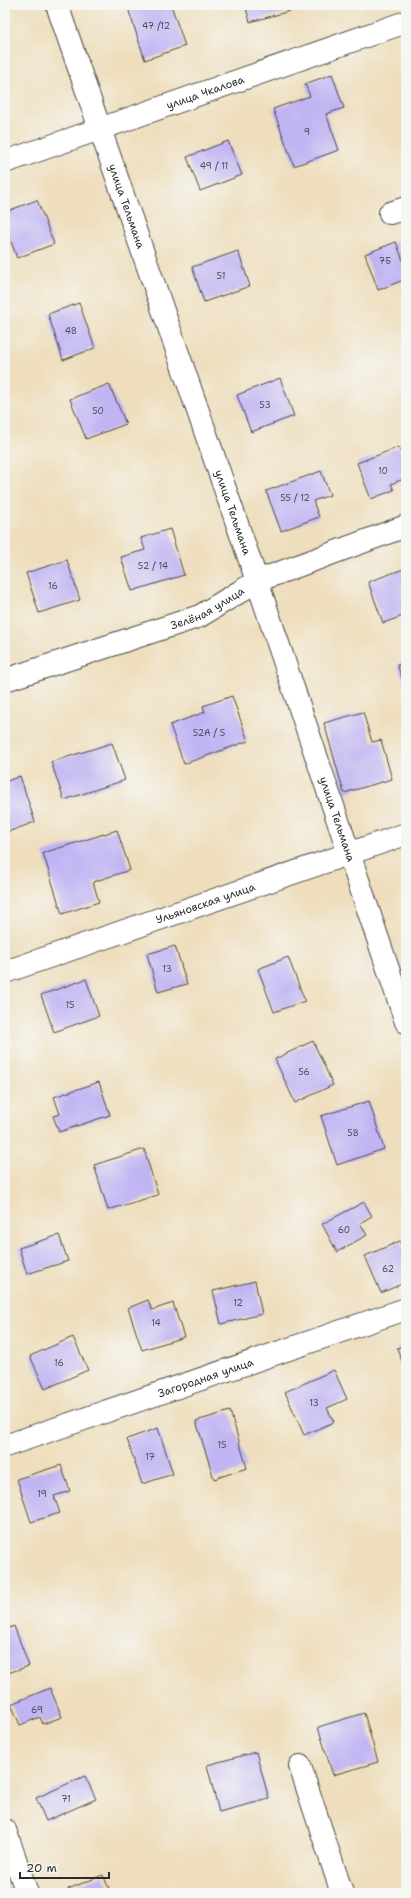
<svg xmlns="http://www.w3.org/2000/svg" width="411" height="1898" viewBox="0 0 411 1898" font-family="'Shantell Sans',sans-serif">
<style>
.building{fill:#c0b4f3}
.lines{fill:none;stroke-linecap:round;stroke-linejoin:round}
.minor-casing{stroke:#484641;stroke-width:24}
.minor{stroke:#fff;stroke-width:22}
.labels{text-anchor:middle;stroke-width:3.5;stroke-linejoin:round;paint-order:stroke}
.number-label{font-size:9px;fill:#504d5d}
.street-label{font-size:11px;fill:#2b2b2b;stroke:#f6f6f2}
</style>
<rect width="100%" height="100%" fill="#f6f6f2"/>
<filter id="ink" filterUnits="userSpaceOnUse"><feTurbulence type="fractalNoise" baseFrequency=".025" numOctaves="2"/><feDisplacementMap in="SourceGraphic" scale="8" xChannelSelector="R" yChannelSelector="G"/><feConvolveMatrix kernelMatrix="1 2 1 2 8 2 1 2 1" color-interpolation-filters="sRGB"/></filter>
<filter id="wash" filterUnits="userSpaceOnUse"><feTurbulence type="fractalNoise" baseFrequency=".012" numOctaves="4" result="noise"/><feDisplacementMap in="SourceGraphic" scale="16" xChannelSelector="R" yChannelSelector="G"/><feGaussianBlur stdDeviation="0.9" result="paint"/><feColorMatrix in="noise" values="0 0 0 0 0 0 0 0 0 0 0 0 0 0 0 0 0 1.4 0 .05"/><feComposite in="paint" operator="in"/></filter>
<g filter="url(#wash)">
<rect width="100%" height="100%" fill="#eedebd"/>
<g id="blocks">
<g class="building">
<path d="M 127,5 L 171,5 L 185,46 L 145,60 Z"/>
<path d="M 245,5 L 300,5 L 301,8 L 250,22 Z"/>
<path d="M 332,74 L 344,108 L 326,114 L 339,150 L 294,166 L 273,109 L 310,96 L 305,84 Z"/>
<path d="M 228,141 L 242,175 L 200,191 L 187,157 Z"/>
<path d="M 37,200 L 54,244 L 17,258 L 5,225 L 5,212 Z"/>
<path d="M 396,242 L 406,268 L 406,279 L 378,290 L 365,254 Z"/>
<path d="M 238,251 L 250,286 L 204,302 L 192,267 Z"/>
<path d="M 79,303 L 95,348 L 63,360 L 48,314 Z"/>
<path d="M 280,378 L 294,416 L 251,432 L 237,395 Z"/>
<path d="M 109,384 L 126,424 L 86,439 L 70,399 Z"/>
<path d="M 399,447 L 406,464 L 406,478 L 391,484 L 394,490 L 371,499 L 357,463 Z"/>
<path d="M 321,471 L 330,495 L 313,501 L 319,517 L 281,531 L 266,491 Z"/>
<path d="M 170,529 L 184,575 L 132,591 L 121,557 L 145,550 L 141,538 Z"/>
<path d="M 67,560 L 80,600 L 39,613 L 26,573 Z"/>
<path d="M 406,568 L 406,615 L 383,623 L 368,582 Z"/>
<path d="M 406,662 L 406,688 L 397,665 Z"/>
<path d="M 232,696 L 248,741 L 184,764 L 170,725 L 205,712 L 203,706 Z"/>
<path d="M 363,712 L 372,742 L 381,740 L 392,779 L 344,793 L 324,723 Z"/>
<path d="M 112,743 L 125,780 L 64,800 L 51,762 Z"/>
<path d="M 20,776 L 35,822 L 5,833 L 5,782 Z"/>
<path d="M 117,830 L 130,870 L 93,882 L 99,902 L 62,914 L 43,853 Z"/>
<path d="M 175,946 L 187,984 L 158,992 L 147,954 Z"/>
<path d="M 288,957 L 305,1001 L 274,1012 L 258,969 Z"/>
<path d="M 86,979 L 99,1016 L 54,1032 L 41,995 Z"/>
<path d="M 313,1041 L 333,1085 L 295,1103 L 275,1059 Z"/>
<path d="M 99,1082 L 110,1115 L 59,1132 L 53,1116 L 60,1114 L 54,1097 Z"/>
<path d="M 369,1101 L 384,1149 L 337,1165 L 321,1116 Z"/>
<path d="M 144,1149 L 158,1195 L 108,1210 L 94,1165 Z"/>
<path d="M 364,1202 L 372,1216 L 360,1223 L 367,1235 L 337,1252 L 322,1224 Z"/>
<path d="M 59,1235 L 68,1261 L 27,1274 L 19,1248 Z"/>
<path d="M 400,1241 L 406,1255 L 406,1282 L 381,1293 L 365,1256 Z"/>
<path d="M 255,1281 L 262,1314 L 221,1324 L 213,1291 Z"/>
<path d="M 148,1300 L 152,1310 L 173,1303 L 184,1337 L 142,1350 L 128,1308 Z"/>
<path d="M 73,1337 L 88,1370 L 45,1389 L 30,1356 Z"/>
<path d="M 406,1345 L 406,1372 L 397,1348 Z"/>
<path d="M 334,1370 L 347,1399 L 327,1408 L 334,1422 L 304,1435 L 285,1392 Z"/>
<path d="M 230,1411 L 247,1468 L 214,1479 L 196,1421 Z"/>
<path d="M 158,1428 L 173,1474 L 142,1484 L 127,1439 Z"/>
<path d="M 61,1465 L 70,1491 L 54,1496 L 60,1513 L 31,1522 L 17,1479 Z"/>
<path d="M 14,1626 L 29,1666 L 5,1674 L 5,1630 Z"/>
<path d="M 50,1688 L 62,1717 L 43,1724 L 40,1717 L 20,1725 L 11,1704 Z"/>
<path d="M 364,1713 L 378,1762 L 333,1775 L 318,1727 Z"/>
<path d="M 256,1752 L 269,1799 L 219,1812 L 207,1765 Z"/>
<path d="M 85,1776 L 96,1799 L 46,1821 L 36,1798 Z"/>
<path d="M 103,1875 L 111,1893 L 69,1893 L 68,1889 Z"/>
</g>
</g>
</g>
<g filter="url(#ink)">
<use href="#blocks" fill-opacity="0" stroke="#484641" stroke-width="1"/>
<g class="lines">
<g class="minor-casing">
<g id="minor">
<path id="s1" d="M 57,5 L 257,581 L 406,1022"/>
<path id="s2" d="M 5,162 L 406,22"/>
<path d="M 390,213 L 406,208"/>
<path id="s3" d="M 5,680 L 200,616 L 257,581 L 406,526"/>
<path id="s4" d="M 5,972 L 406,834"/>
<path id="s5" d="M 5,1446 L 406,1309"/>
<path d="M 300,1766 L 342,1893"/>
<path d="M 5,1830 L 27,1893"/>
</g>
</g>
<use href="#minor" class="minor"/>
</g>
</g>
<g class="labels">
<g class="number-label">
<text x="156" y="29">47 /12</text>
<text x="307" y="135">9</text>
<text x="214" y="169">49 / 11</text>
<text x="385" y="264">7Б</text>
<text x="221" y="279">51</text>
<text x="71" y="334">48</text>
<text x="265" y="408">53</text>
<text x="98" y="414">50</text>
<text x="383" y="474">10</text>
<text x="295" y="501">55 / 12</text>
<text x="153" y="569">52 / 14</text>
<text x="53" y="589">16</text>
<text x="209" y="736">52А / 5</text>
<text x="167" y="972">13</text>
<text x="70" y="1008">15</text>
<text x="304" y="1075">56</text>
<text x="353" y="1136">58</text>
<text x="344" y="1233">60</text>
<text x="388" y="1272">62</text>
<text x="238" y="1306">12</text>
<text x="156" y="1326">14</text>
<text x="59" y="1366">16</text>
<text x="314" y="1406">13</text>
<text x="222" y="1448">15</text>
<text x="150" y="1460">17</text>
<text x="42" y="1497">19</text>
<text x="37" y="1713">69</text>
<text x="66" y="1802">71</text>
</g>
<g class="street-label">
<text dy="4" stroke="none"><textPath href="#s2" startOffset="212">улица Чкалова</textPath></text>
<text dy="4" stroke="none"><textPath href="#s1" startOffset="213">улица Тельмана</textPath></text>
<text dy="4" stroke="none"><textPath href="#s1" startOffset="537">улица Тельмана</textPath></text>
<text dy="4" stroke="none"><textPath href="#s3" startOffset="215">Зелёная улица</textPath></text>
<text dy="4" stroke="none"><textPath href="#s1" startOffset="861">улица Тельмана</textPath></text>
<text dy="4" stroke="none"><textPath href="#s4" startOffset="212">Ульяновская улица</textPath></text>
<text dy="4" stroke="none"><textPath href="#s5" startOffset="212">Загородная улица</textPath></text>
</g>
</g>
<rect width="411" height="1898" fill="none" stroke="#f6f6f2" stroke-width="20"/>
<path d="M20 1872v6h89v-6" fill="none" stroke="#2b2b2b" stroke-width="2"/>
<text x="26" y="1872" font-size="12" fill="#2b2b2b" stroke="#f6f6f2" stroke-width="3" paint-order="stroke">20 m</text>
</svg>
